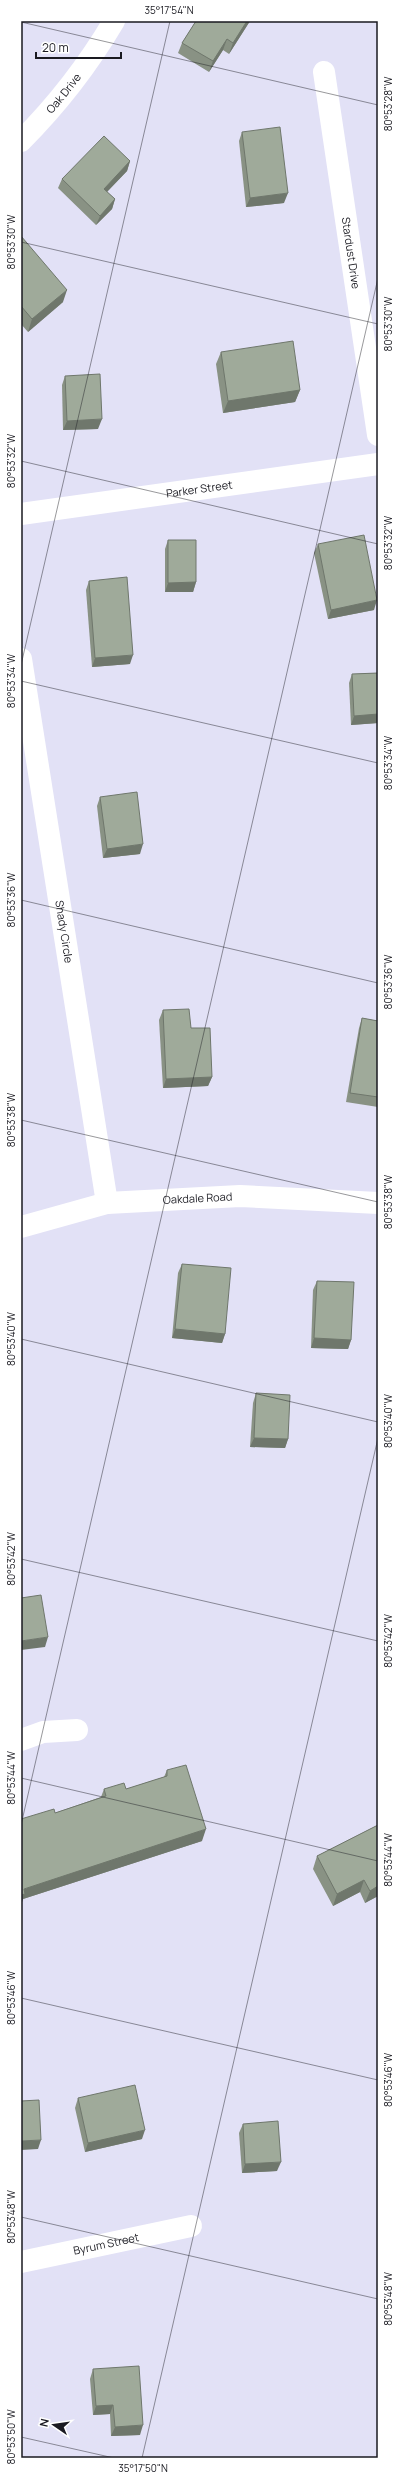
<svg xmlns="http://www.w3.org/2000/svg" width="399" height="2479" viewBox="0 0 399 2479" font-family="Manrope,sans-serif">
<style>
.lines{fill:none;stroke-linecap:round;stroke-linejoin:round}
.street{stroke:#fff;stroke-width:22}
.secondary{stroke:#fff;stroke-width:22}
.wall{fill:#899284}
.shaded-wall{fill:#6f776c}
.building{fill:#9faa9a;stroke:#6f776c}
.ticks{fill:none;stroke:#1a1a21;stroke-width:1;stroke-opacity:0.45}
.labels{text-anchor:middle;stroke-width:3;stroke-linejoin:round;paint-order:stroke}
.street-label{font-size:11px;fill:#1a1a21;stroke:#fff}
.neatline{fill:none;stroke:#1a1a21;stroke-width:1.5}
.ticks-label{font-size:10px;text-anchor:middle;fill:#1a1a21}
</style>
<rect width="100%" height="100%" fill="#e2e1f6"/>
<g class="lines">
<g class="street">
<path id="s1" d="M 324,72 L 378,435"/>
<path id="s2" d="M 21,514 L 378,464"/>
<path id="s3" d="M 21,659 L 107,1203"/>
<path d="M 21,1740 L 43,1732 L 77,1730"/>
<path id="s4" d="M 21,2262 L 191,2226"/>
</g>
<g class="secondary">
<path id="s5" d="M 21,141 C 57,105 88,65 114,21"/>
<path id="s6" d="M 21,1227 L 107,1203 L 240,1196 L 378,1203"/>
</g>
</g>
<g class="wall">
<path d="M 196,21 L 250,21 L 229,54 L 223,50 L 209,72 L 178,53 L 182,43 Z"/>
<path d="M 242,132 L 284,203 L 246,207 L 239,141 Z"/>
<path d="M 130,161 L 127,171 L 107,192 L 115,199 L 112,209 L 96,225 L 58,188 L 62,179 Z"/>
<path d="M 21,236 L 63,302 L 28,332 L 21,324 Z"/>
<path d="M 221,352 L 300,390 L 295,402 L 223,413 L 216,364 Z"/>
<path d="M 65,376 L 98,429 L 63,430 L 62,385 Z"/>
<path d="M 168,540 L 196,582 L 193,592 L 165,592 L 165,549 Z"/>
<path d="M 318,544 L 374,610 L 328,619 L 314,553 Z"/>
<path d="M 89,581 L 130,664 L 92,667 L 86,590 Z"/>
<path d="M 378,673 L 378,723 L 351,725 L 349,683 L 352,674 Z"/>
<path d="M 100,797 L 140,854 L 103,858 L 97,806 Z"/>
<path d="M 163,1010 L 191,1028 L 212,1077 L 208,1086 L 163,1088 L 159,1020 Z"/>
<path d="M 362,1018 L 378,1021 L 378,1107 L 346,1102 L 359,1028 Z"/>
<path d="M 182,1264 L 225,1334 L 222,1343 L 172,1338 L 178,1273 Z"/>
<path d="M 317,1281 L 351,1340 L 348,1349 L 311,1348 L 313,1290 Z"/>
<path d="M 256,1393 L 288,1439 L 285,1448 L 250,1447 L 253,1403 Z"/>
<path d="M 167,1770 L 202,1841 L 23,1899 L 21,1905 L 55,1813 L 101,1797 L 104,1789 L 126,1789 L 164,1777 Z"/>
<path d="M 378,1825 L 378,1896 L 365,1903 L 360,1892 L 333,1906 L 313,1869 L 317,1856 Z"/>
<path d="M 78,2098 L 142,2139 L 85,2152 L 75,2108 Z"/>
<path d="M 243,2124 L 277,2171 L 242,2173 L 239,2133 Z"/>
<path d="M 93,2369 L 140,2435 L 111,2436 L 110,2414 L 93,2415 L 90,2379 Z"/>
</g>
<g class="shaded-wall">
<path d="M 247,21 L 250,21 L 229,54 L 233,43 Z"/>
<path d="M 227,39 L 223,50 L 209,72 L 213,61 Z"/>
<path d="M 130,161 L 127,171 L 101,198 L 104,189 Z"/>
<path d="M 288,193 L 284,203 L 246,207 L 250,198 Z"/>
<path d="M 115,199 L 112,209 L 96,225 L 100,216 Z"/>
<path d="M 67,290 L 63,302 L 28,332 L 32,319 Z"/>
<path d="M 300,390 L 295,402 L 223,413 L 228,401 Z"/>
<path d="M 102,419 L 98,429 L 63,430 L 67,421 Z"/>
<path d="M 196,582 L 193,592 L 165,592 L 168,583 Z"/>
<path d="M 377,600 L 374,610 L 328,619 L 331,610 Z"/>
<path d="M 133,655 L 130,664 L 92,667 L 95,658 Z"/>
<path d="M 378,714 L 378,723 L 351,725 L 354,716 Z"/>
<path d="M 143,844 L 140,854 L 103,858 L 107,849 Z"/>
<path d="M 212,1077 L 208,1086 L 163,1088 L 166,1079 Z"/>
<path d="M 175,1329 L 225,1334 L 222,1343 L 172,1338 Z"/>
<path d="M 314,1338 L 351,1340 L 348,1349 L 311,1348 Z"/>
<path d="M 254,1438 L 288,1439 L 285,1448 L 250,1447 Z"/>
<path d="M 48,1637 L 45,1647 L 21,1650 L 21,1641 Z"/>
<path d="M 206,1829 L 202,1841 L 23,1899 L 21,1905 L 21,1895 L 24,1889 Z"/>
<path d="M 364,1880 L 360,1892 L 333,1906 L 337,1894 Z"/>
<path d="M 378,1886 L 378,1896 L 365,1903 L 370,1891 Z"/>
<path d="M 145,2130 L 142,2139 L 85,2152 L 88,2143 Z"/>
<path d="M 41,2140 L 38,2149 L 21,2150 L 21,2141 Z"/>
<path d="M 281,2162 L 277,2171 L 242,2173 L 245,2164 Z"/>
<path d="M 113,2405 L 110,2414 L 93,2415 L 96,2406 Z"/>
<path d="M 143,2425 L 140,2435 L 111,2436 L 115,2427 Z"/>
</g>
<g class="building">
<path d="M 196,21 L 247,21 L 233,43 L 227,39 L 213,61 L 182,43 Z"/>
<path d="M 280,127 L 288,193 L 250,198 L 242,132 Z"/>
<path d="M 104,136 L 130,161 L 104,189 L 115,199 L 100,216 L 62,179 Z"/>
<path d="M 21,236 L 67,290 L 32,319 L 21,306 Z"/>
<path d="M 293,341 L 300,390 L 228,401 L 221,352 Z"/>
<path d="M 100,374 L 102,419 L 67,421 L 65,376 Z"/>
<path d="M 364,535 L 377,600 L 331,610 L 318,544 Z"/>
<path d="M 168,540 L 196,540 L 196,582 L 168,583 Z"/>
<path d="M 127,577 L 133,655 L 95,658 L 89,581 Z"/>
<path d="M 378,673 L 378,714 L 354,716 L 352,674 Z"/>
<path d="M 137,792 L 143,844 L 107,849 L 100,797 Z"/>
<path d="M 189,1009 L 191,1028 L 210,1028 L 212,1077 L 166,1079 L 163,1010 Z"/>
<path d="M 362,1018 L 378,1021 L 378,1097 L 350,1093 Z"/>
<path d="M 182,1264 L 231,1268 L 225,1334 L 175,1329 Z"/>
<path d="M 317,1281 L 354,1282 L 351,1340 L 314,1338 Z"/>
<path d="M 256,1393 L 290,1395 L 288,1439 L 254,1438 Z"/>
<path d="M 41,1595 L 48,1637 L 21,1641 L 21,1598 Z"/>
<path d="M 186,1765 L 206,1829 L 24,1889 L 25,1894 L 21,1895 L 21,1819 L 54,1809 L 55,1813 L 106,1796 L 104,1789 L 124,1783 L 126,1789 L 167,1776 L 167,1770 Z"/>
<path d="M 378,1825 L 378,1886 L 370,1891 L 364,1880 L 337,1894 L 317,1856 Z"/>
<path d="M 135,2085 L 145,2130 L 88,2143 L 78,2098 Z"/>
<path d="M 39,2100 L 41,2140 L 21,2141 L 21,2101 Z"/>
<path d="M 278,2121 L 281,2162 L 245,2164 L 243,2124 Z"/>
<path d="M 139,2366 L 143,2425 L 115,2427 L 113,2405 L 96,2406 L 93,2369 Z"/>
</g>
<path class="ticks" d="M 21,22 L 378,105M 21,242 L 378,324M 21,461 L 378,544M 21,665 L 170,21M 21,681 L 378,763M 21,900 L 378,983M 21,1120 L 378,1202M 21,1339 L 378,1422M 21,1559 L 378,1641M 21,1778 L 378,1861M 21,1825 L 378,278M 21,1998 L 378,2080M 21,2217 L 378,2299M 21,2437 L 114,2458M 142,2458 L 378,1438"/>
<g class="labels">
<g class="street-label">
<text dy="4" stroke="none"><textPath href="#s5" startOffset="64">Oak Drive</textPath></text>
<text dy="4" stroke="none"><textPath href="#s1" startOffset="183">Stardust Drive</textPath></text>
<text dy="4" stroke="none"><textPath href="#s2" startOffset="180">Parker Street</textPath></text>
<text dy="4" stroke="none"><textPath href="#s3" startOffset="276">Shady Circle</textPath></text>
<text dy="4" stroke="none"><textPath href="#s6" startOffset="180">Oakdale Road</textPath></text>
<text dy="4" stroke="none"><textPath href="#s4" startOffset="87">Byrum Street</textPath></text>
</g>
</g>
<rect width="399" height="2479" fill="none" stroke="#ffffff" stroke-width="44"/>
<g transform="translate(54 2425) rotate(283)" stroke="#ffffff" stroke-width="3" paint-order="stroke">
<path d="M0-3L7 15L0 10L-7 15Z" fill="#1a1a21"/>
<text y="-6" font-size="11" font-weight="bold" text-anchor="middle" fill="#1a1a21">N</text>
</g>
<path d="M36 52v6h85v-6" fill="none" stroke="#1a1a21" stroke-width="2"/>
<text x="42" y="52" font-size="12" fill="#1a1a21" stroke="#ffffff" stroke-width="3" paint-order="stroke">20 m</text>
<rect x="22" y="22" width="355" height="2435" class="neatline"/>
<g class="ticks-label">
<text x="169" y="14">35°17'54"N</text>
<text transform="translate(388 104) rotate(-90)" y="4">80°53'28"W</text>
<text transform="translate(11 242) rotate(-90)" y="4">80°53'30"W</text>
<text transform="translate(388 324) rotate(-90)" y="4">80°53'30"W</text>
<text transform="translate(11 461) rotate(-90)" y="4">80°53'32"W</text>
<text transform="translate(388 543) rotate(-90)" y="4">80°53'32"W</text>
<text transform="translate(11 681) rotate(-90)" y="4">80°53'34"W</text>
<text transform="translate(388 763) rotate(-90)" y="4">80°53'34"W</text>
<text transform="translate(11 900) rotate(-90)" y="4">80°53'36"W</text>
<text transform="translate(388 982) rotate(-90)" y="4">80°53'36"W</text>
<text transform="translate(11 1120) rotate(-90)" y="4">80°53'38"W</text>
<text transform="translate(388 1202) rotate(-90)" y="4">80°53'38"W</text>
<text transform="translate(11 1339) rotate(-90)" y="4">80°53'40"W</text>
<text transform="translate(388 1421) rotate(-90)" y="4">80°53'40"W</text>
<text transform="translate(11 1559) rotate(-90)" y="4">80°53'42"W</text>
<text transform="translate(388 1641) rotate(-90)" y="4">80°53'42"W</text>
<text transform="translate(11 1778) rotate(-90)" y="4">80°53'44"W</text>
<text transform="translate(388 1860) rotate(-90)" y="4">80°53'44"W</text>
<text transform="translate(11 1998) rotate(-90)" y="4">80°53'46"W</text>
<text transform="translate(388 2080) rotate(-90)" y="4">80°53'46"W</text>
<text transform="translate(11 2217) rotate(-90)" y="4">80°53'48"W</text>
<text transform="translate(388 2299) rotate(-90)" y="4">80°53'48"W</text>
<text transform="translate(11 2437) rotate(-90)" y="4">80°53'50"W</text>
<text x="143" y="2472">35°17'50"N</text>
</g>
</svg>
